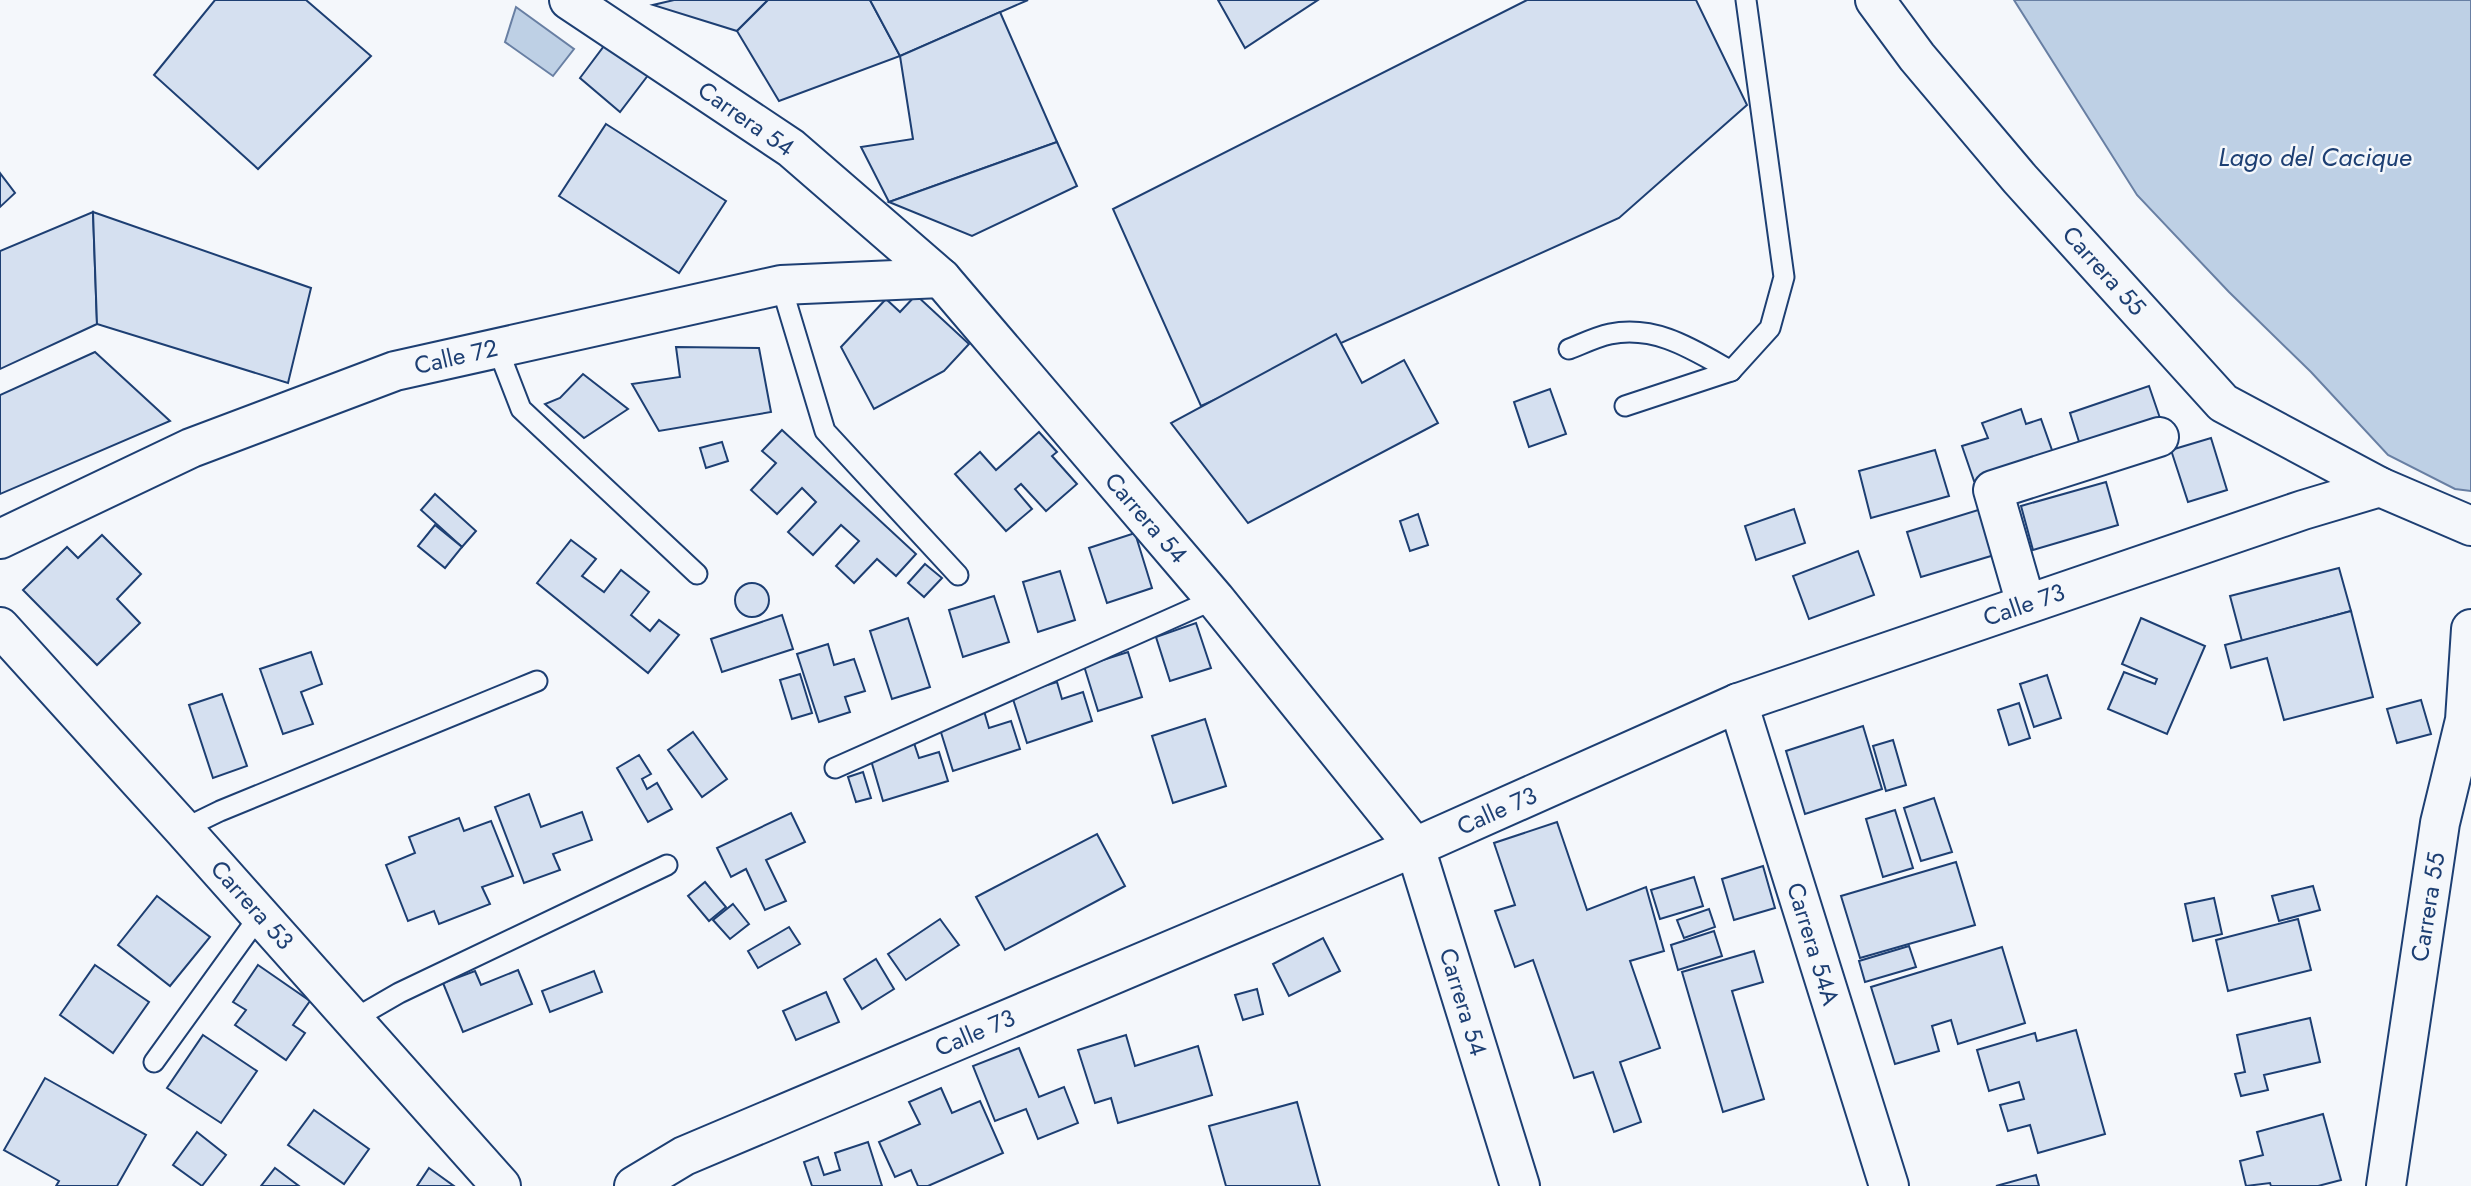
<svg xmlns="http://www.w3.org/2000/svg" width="2471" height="1186" viewBox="0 0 2471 1186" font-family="Jost,sans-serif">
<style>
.water{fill:#bed0e5;stroke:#687fa3;stroke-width:2}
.building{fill:#d5e0f0;stroke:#1d3f73;stroke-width:2}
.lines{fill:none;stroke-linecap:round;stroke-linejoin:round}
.service-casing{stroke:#1d3f73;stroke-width:23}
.minor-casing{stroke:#1d3f73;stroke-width:42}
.service{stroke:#f4f7fb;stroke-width:19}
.minor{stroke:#f4f7fb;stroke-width:38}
.labels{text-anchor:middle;stroke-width:5;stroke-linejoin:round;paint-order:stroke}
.street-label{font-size:24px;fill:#1d3f73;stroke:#f4f7fb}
.water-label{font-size:26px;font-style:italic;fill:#1d3f73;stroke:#f4f7fb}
</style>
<rect width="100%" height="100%" fill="#f4f7fb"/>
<g class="water">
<path d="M 2014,0 L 2471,0 L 2471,491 L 2455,489 L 2388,455 L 2311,372 L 2229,292 L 2137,195 Z"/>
<path d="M 516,7 L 574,49 L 553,76 L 505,42 Z"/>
</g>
<g class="building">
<path d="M 215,0 L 306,0 L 371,56 L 258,169 L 154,75 Z"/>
<path d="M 674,0 L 768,0 L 737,31 L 653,5 Z"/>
<path d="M 768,0 L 870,0 L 900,56 L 779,101 L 737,31 Z"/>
<path d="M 870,0 L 1028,0 L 900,56 Z"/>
<path d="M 1218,0 L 1318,0 L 1245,48 Z"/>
<path d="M 1527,0 L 1696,0 L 1747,105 L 1619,218 L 1201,406 L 1113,209 Z"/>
<path d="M 1000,12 L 1057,142 L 889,202 L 861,147 L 913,139 L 900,56 Z"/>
<path d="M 607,42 L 649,74 L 620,112 L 580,78 Z"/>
<path d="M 606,124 L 726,201 L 679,273 L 559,196 Z"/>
<path d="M 1057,142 L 1077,186 L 972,236 L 889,202 Z"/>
<path d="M 0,173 L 15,193 L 0,207 Z"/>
<path d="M 93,212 L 97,324 L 0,369 L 0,251 Z"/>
<path d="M 93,212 L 311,288 L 288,383 L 97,324 Z"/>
<path d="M 916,295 L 969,344 L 944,371 L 874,409 L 841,347 L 886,299 L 900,312 Z"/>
<path d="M 1336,334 L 1362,383 L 1404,360 L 1438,423 L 1248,523 L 1171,423 Z"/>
<path d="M 676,347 L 759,348 L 771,412 L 659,431 L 632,384 L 680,377 Z"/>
<path d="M 95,352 L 170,421 L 0,494 L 0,395 Z"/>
<path d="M 583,374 L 628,409 L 584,438 L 545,404 L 560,398 Z"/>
<path d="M 2149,386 L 2161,421 L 2081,448 L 2070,413 Z"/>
<path d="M 1550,389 L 1566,434 L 1529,447 L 1514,402 Z"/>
<path d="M 2021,409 L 2026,424 L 2041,419 L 2053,453 L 1974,481 L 1962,446 L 1988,438 L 1982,423 Z"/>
<path d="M 782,430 L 916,554 L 896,576 L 877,559 L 854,583 L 836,566 L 859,541 L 841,525 L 813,555 L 788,532 L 816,502 L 802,488 L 777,514 L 751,490 L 776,463 L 762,451 Z"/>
<path d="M 1039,432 L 1057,452 L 1052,456 L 1077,484 L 1046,511 L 1021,484 L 1015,489 L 1032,509 L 1006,531 L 955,474 L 980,452 L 996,470 Z"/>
<path d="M 2211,438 L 2227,490 L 2188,502 L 2171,450 Z"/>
<path d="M 722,442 L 728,461 L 706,468 L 700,448 Z"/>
<path d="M 1935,450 L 1949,496 L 1871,518 L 1859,471 Z"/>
<path d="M 2106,482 L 2118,525 L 2033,550 L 2021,506 Z"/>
<path d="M 435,494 L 476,531 L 462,547 L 421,510 Z"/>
<path d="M 1988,507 L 2001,553 L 1921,577 L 1907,532 Z"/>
<path d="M 1794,509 L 1805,543 L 1756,560 L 1745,526 Z"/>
<path d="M 1418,514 L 1428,545 L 1410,551 L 1400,521 Z"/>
<path d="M 435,525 L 462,547 L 445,568 L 418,546 Z"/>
<path d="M 1135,533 L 1152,588 L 1107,603 L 1089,548 Z"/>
<path d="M 102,535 L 141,574 L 117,599 L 140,623 L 97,665 L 23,590 L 67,547 L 78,558 Z"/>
<path d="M 571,540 L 596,559 L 582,576 L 604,592 L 621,570 L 649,592 L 631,615 L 650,631 L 659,620 L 679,635 L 648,673 L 537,583 Z"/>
<path d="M 1858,551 L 1874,595 L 1809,619 L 1793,576 Z"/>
<path d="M 925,564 L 942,578 L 924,597 L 908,583 Z"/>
<path d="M 2339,568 L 2351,611 L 2242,641 L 2230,596 Z"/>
<path d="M 1060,571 L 1075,620 L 1038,632 L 1023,582 Z"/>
<circle cx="752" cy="600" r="17"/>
<path d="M 994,596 L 1009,642 L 963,657 L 949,610 Z"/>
<path d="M 2351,611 L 2373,697 L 2284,720 L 2267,658 L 2231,668 L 2225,645 Z"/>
<path d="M 782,615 L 793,649 L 722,672 L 711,639 Z"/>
<path d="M 908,618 L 930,687 L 892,699 L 870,631 Z"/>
<path d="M 2141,618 L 2205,646 L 2167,734 L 2108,709 L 2124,672 L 2155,684 L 2157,679 L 2122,664 Z"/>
<path d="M 1196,623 L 1211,668 L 1170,681 L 1156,637 Z"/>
<path d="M 828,644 L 834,665 L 854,659 L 865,691 L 845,697 L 850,712 L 819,722 L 797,654 Z"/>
<path d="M 311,652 L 322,684 L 301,692 L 313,724 L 283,734 L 260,669 Z"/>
<path d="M 1128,652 L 1142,697 L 1098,711 L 1084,666 Z"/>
<path d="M 800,674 L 812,713 L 792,719 L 780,680 Z"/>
<path d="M 2047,675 L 2061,718 L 2034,727 L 2020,684 Z"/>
<path d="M 1057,682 L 1062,699 L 1083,692 L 1092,721 L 1027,743 L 1012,696 Z"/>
<path d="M 222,694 L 247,766 L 213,778 L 189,705 Z"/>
<path d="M 2421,700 L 2431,734 L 2397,743 L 2387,709 Z"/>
<path d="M 2019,703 L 2030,738 L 2009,745 L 1998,710 Z"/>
<path d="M 984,711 L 989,728 L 1011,721 L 1020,749 L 953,771 L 939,726 Z"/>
<path d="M 1205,719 L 1226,786 L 1173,803 L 1152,736 Z"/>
<path d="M 1863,726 L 1882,789 L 1805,814 L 1786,751 Z"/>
<path d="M 693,732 L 727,779 L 702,797 L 668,750 Z"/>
<path d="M 1893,740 L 1906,785 L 1886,791 L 1873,746 Z"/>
<path d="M 914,743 L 919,758 L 939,752 L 948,781 L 883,801 L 870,757 Z"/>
<path d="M 639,755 L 651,774 L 642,779 L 647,789 L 657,783 L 672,809 L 648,822 L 617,768 Z"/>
<path d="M 863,772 L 871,798 L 856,802 L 848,777 Z"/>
<path d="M 529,794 L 541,827 L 582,812 L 592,840 L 553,854 L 560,870 L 524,883 L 495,807 Z"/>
<path d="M 1934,798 L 1952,852 L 1921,861 L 1904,808 Z"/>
<path d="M 1895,810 L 1913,868 L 1883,877 L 1866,819 Z"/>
<path d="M 791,813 L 805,842 L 766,860 L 786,901 L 765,910 L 746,869 L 731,877 L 717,848 Z"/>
<path d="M 459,818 L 464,831 L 491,821 L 513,876 L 482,887 L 490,904 L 439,924 L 434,911 L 408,921 L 386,865 L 415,853 L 409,837 Z"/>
<path d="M 1557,822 L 1587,910 L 1646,887 L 1664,951 L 1630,961 L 1660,1048 L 1620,1062 L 1641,1122 L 1614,1132 L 1593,1072 L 1574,1078 L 1533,960 L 1515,967 L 1495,911 L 1515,905 L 1494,843 Z"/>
<path d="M 1097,834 L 1125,886 L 1005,950 L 976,897 Z"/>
<path d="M 1956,862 L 1975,925 L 1860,958 L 1841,896 Z"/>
<path d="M 1763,866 L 1775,908 L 1734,920 L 1722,879 Z"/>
<path d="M 1694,877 L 1703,906 L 1660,919 L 1651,890 Z"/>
<path d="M 705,882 L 726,907 L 709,921 L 688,896 Z"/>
<path d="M 2313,886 L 2320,910 L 2279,921 L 2272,896 Z"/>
<path d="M 157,896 L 210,937 L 170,986 L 118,945 Z"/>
<path d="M 2214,898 L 2222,934 L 2193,941 L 2185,904 Z"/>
<path d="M 733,904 L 749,924 L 730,939 L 713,920 Z"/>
<path d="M 1709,909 L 1715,927 L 1684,938 L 1677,920 Z"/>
<path d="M 940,919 L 959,945 L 906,980 L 888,954 Z"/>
<path d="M 2298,919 L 2311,970 L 2228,991 L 2216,940 Z"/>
<path d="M 789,927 L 800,944 L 758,968 L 748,951 Z"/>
<path d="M 1714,931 L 1722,956 L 1678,970 L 1671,945 Z"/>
<path d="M 1323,938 L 1340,971 L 1289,996 L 1273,964 Z"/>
<path d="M 1909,946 L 1916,967 L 1865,982 L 1859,961 Z"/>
<path d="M 2002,947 L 2025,1023 L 1958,1044 L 1951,1020 L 1932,1026 L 1939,1051 L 1895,1064 L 1871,987 Z"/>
<path d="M 1754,951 L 1763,982 L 1732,991 L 1764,1099 L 1723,1112 L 1682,972 Z"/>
<path d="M 876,959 L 894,989 L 862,1009 L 844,979 Z"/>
<path d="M 95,965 L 149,1002 L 113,1053 L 60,1015 Z"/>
<path d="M 258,965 L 310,1001 L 293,1025 L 305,1033 L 286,1060 L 235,1025 L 246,1010 L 233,1002 Z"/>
<path d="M 518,970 L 532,1004 L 463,1032 L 443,983 L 475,971 L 481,985 Z"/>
<path d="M 594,971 L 602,992 L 550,1012 L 542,991 Z"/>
<path d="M 1257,989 L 1263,1014 L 1243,1020 L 1235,995 Z"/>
<path d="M 826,992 L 839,1022 L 796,1040 L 783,1011 Z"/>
<path d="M 2310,1018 L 2320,1062 L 2264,1075 L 2268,1090 L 2241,1096 L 2235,1074 L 2245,1072 L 2237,1035 Z"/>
<path d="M 2076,1030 L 2105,1134 L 2038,1153 L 2030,1125 L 2008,1131 L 2000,1105 L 2024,1099 L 2019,1082 L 1989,1091 L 1977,1050 L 2035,1033 L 2037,1041 Z"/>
<path d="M 203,1035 L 257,1071 L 221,1123 L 167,1088 Z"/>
<path d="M 1126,1035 L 1135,1066 L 1198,1046 L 1212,1095 L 1118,1123 L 1111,1098 L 1095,1103 L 1078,1050 Z"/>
<path d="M 1019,1048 L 1039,1097 L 1064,1087 L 1078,1123 L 1038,1139 L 1026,1109 L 995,1121 L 973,1066 Z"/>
<path d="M 45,1078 L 146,1135 L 117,1186 L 56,1186 L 59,1181 L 4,1150 Z"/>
<path d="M 941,1088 L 952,1113 L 980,1101 L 1003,1153 L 928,1186 L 918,1186 L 911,1170 L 895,1177 L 879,1142 L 920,1124 L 909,1102 Z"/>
<path d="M 1297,1102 L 1320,1186 L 1226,1186 L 1209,1126 Z"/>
<path d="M 314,1110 L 369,1149 L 344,1184 L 288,1145 Z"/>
<path d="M 2323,1114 L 2341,1180 L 2318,1186 L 2271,1186 L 2270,1183 L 2246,1186 L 2240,1161 L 2263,1155 L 2257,1132 Z"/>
<path d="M 197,1132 L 226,1155 L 202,1186 L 173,1165 Z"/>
<path d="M 868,1142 L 882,1186 L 812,1186 L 804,1162 L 818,1157 L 824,1175 L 840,1170 L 835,1153 Z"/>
<path d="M 275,1168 L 299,1186 L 261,1186 Z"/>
<path d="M 429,1168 L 454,1186 L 417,1186 Z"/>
<path d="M 2036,1175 L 2039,1186 L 1996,1186 Z"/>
</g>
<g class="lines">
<g class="service-casing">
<g id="service">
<path d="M 781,285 L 825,431 L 958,575"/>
<path d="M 497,347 L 521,409 L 697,574"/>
<path d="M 1569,349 C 1582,344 1596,337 1610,334 C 1656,325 1692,349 1731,371"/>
<path d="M 1625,406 L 1731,371 L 1770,328 L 1784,277 L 1746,0"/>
<path d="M 835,768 L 1215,599"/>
<path d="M 183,829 L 220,811 L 537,681"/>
<path d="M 354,1019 L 399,993 L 667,865"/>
<path d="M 154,1062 L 260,915"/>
</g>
</g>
<g class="minor-casing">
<g id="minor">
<path d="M 569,0 L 791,148 L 941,278 L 1215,599 L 1415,847 L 1520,1186"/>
<path d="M 1875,0 L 1917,57 L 2020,179 L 2223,403 L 2380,487 L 2471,526"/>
<path d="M 0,539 L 191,448 L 395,371 L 781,285 L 941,278"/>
<path d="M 2026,604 L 1993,490 L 2159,437"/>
<path d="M 0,627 L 183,829 L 501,1186"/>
<path d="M 1738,703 L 1889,1186"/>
<path d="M 634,1186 L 684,1156 L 1415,847 L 1738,703 L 2303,510 L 2380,487"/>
<path d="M 2386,1186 L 2440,823 L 2465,720 L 2471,629"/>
</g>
</g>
<use href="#service" class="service"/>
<use href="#minor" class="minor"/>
</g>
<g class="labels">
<g class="street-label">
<text transform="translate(746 119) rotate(35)" y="8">Carrera 54</text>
<text transform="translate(2104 271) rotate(48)" y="8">Carrera 55</text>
<text transform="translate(456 357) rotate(-13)" y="8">Calle 72</text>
<text transform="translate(1146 518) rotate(49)" y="8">Carrera 54</text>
<text transform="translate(2024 605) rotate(-19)" y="8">Calle 73</text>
<text transform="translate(1497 811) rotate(-24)" y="8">Calle 73</text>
<text transform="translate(252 905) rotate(48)" y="8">Carrera 53</text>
<text transform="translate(2428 907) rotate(-81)" y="8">Carrera 55</text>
<text transform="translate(1813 944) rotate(73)" y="8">Carrera 54A</text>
<text transform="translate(1463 1002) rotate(73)" y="8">Carrera 54</text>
<text transform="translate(975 1033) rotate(-23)" y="8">Calle 73</text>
</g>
<g class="water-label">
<text x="2315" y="166">Lago del Cacique</text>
</g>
</g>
</svg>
